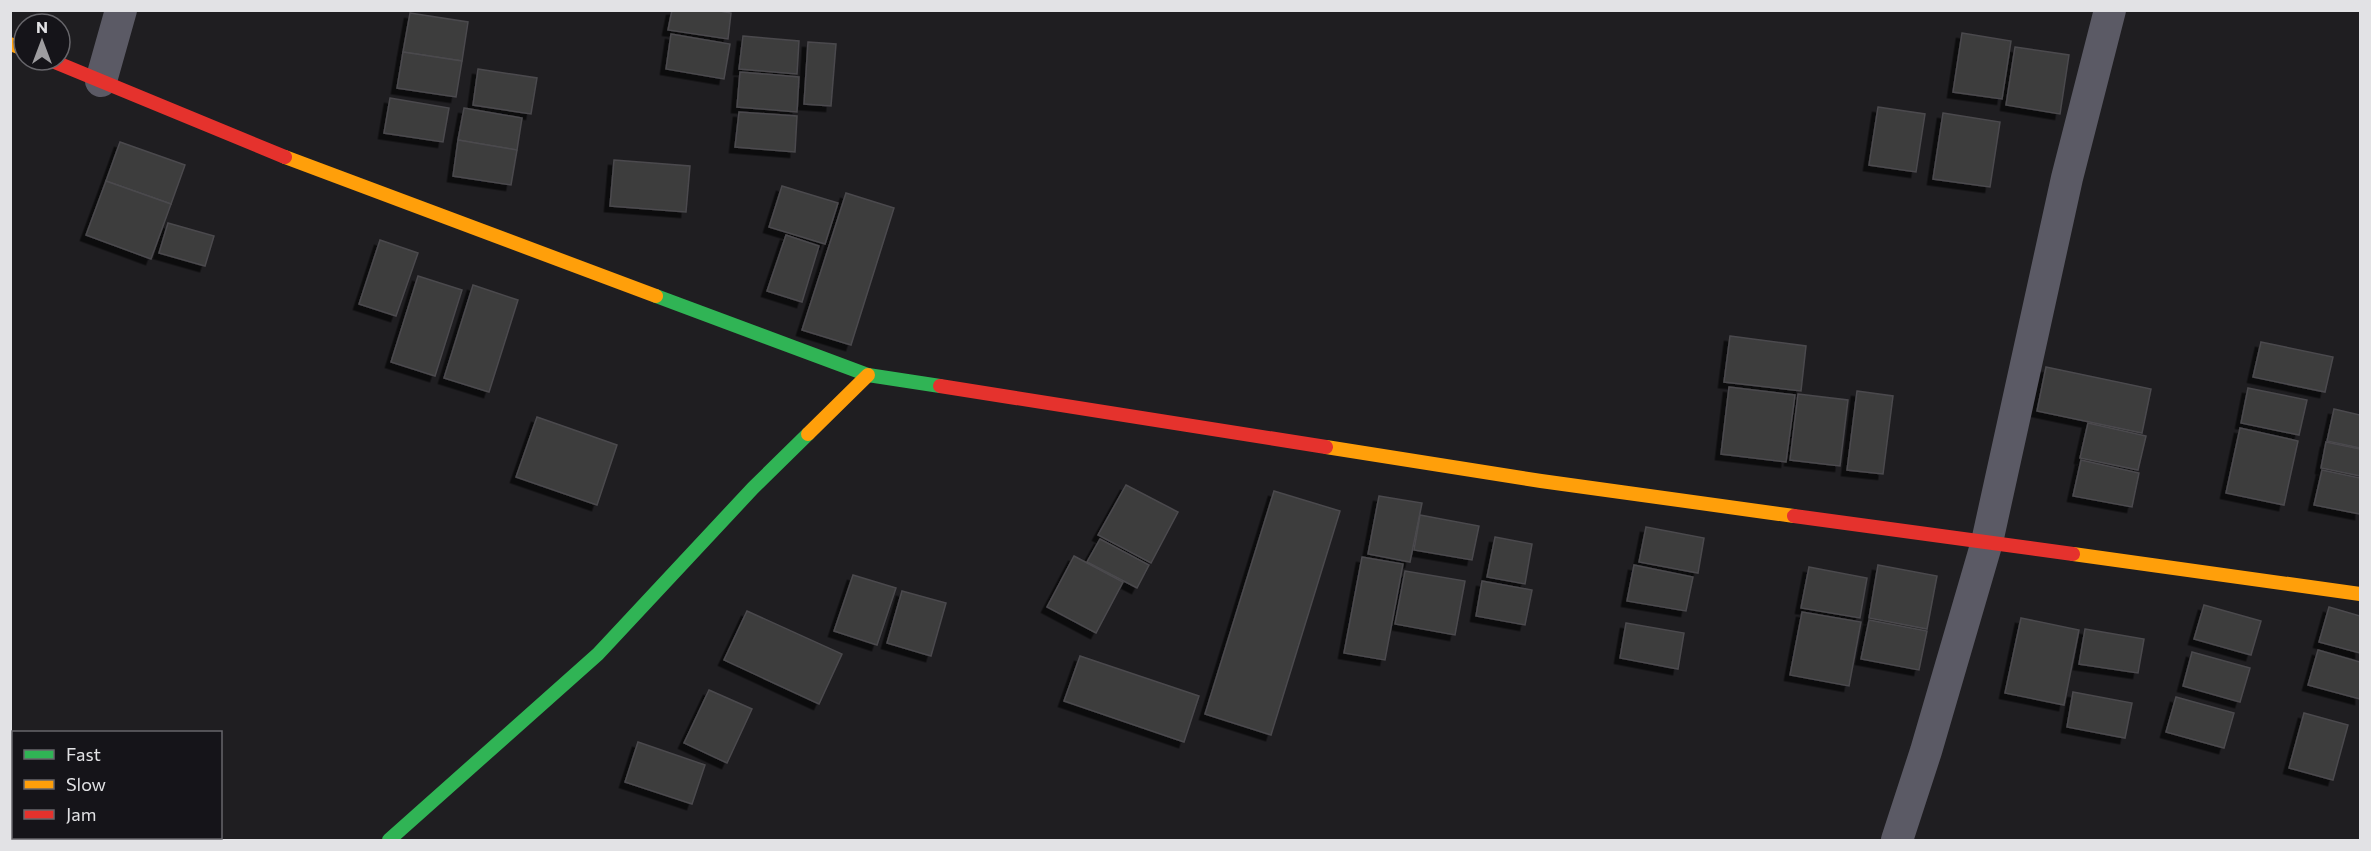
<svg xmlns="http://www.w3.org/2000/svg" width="2371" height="851" viewBox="0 0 2371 851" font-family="Commissioner,sans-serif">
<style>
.building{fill:#3c3c3e;stroke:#4b4a4d;stroke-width:1.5;filter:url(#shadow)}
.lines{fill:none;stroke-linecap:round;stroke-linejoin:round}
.street{stroke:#5b5a65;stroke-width:32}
.fast{stroke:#30b455;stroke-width:14}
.slow{stroke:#ff9f0a;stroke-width:14}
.jam{stroke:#e5322d;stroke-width:14}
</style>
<defs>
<filter id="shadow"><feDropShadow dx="-5.5" dy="5.5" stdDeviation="0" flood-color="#0009"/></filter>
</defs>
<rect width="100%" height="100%" fill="#1f1e21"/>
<g class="building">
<path d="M 672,10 L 714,10 L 731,13 L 728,39 L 668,30 Z"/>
<path d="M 410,13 L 468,22 L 462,61 L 403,52 Z"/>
<path d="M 1962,33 L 2011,41 L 2002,99 L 1953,92 Z"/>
<path d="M 671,34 L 730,44 L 724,79 L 666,69 Z"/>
<path d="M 743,36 L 799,41 L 797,74 L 739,69 Z"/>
<path d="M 808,42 L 836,44 L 831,106 L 804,104 Z"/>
<path d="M 2015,47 L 2069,55 L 2060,114 L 2006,105 Z"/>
<path d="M 403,52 L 462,61 L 456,97 L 397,88 Z"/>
<path d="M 478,69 L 537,78 L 531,114 L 473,105 Z"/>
<path d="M 740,72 L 799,77 L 797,112 L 737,107 Z"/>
<path d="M 390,98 L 449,108 L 443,142 L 384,133 Z"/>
<path d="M 1878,107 L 1925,114 L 1916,172 L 1869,165 Z"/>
<path d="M 464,108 L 522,118 L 517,150 L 458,140 Z"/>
<path d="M 739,112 L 797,116 L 795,152 L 735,147 Z"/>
<path d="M 1943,113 L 2000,122 L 1990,187 L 1933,179 Z"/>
<path d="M 458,140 L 517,150 L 511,185 L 453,176 Z"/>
<path d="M 120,142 L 185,165 L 171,204 L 106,181 Z"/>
<path d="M 614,160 L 690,166 L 686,212 L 610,206 Z"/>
<path d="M 106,181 L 171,204 L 151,259 L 86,235 Z"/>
<path d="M 782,186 L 838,203 L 825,244 L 769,227 Z"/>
<path d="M 846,193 L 894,208 L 851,345 L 802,330 Z"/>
<path d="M 168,223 L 214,236 L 205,266 L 159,253 Z"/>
<path d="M 786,235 L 819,246 L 802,302 L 767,291 Z"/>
<path d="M 380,240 L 418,253 L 396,316 L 359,304 Z"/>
<path d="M 418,276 L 462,290 L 435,376 L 391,362 Z"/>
<path d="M 473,285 L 518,300 L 489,392 L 444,378 Z"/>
<path d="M 1730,336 L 1806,346 L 1801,391 L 1724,382 Z"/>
<path d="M 2261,342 L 2333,357 L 2325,392 L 2253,377 Z"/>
<path d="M 2046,367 L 2151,389 L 2142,433 L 2037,411 Z"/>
<path d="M 1729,387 L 1795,395 L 1786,462 L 1721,454 Z"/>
<path d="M 2248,388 L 2307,400 L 2299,435 L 2241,423 Z"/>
<path d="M 1857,391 L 1893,396 L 1883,474 L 1847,470 Z"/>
<path d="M 1798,394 L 1848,400 L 1840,466 L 1790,460 Z"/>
<path d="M 2334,409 L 2360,415 L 2360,448 L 2327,441 Z"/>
<path d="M 537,417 L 617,445 L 597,505 L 516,477 Z"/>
<path d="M 2088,423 L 2146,436 L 2138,470 L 2080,458 Z"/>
<path d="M 2240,428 L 2298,441 L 2284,505 L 2226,493 Z"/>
<path d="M 2326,442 L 2360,449 L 2360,476 L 2321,468 Z"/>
<path d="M 2081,460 L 2139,473 L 2132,507 L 2073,496 Z"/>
<path d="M 2322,470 L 2360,478 L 2360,514 L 2314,505 Z"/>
<path d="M 1126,485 L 1178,512 L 1151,563 L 1098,535 Z"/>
<path d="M 1274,491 L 1340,511 L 1271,735 L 1205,714 Z"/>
<path d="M 1379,496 L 1422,503 L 1410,562 L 1368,554 Z"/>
<path d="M 1420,515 L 1479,526 L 1472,560 L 1414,550 Z"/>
<path d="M 1646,527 L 1704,538 L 1698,573 L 1639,562 Z"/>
<path d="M 1495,537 L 1532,544 L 1525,584 L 1487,577 Z"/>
<path d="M 1100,539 L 1149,565 L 1137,588 L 1087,562 Z"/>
<path d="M 1074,556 L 1123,582 L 1096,633 L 1047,607 Z"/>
<path d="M 1362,557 L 1403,564 L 1385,660 L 1344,653 Z"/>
<path d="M 1634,565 L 1693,577 L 1686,611 L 1627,601 Z"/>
<path d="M 1878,565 L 1937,576 L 1927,629 L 1869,618 Z"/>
<path d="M 1809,567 L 1867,578 L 1860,618 L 1801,608 Z"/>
<path d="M 1405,571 L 1465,581 L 1455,635 L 1395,624 Z"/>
<path d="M 853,575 L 896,588 L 877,645 L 834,631 Z"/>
<path d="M 1482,581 L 1532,590 L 1525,625 L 1476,616 Z"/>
<path d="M 902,591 L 946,603 L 931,656 L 887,643 Z"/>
<path d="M 2204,605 L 2261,621 L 2251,655 L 2194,639 Z"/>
<path d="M 2329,607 L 2360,616 L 2360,653 L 2319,642 Z"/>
<path d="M 747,611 L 842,654 L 819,704 L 724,660 Z"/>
<path d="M 1802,612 L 1861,622 L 1849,686 L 1790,675 Z"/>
<path d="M 2021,618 L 2079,630 L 2064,705 L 2005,693 Z"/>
<path d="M 1869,620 L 1927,631 L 1919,670 L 1861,659 Z"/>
<path d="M 1626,623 L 1684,633 L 1678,669 L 1620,658 Z"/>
<path d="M 2085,629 L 2144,639 L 2138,673 L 2079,664 Z"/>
<path d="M 2318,650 L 2360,662 L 2360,699 L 2308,685 Z"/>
<path d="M 2192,652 L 2250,668 L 2240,702 L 2183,686 Z"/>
<path d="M 1080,656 L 1199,696 L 1184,742 L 1064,701 Z"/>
<path d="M 709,690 L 752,709 L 727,763 L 684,743 Z"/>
<path d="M 2073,692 L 2132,703 L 2125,738 L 2067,727 Z"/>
<path d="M 2176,697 L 2234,713 L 2224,748 L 2166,732 Z"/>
<path d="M 2304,713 L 2348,725 L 2333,780 L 2289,768 Z"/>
<path d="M 638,742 L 705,765 L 692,804 L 625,782 Z"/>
</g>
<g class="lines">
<g class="street">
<path d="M 101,81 L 121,10"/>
<path d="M 1897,840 L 1926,751 L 1987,542 L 2067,178 L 2110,10"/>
</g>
<g class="fast">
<path d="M 656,296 L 868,375 L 940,386"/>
<path d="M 389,840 L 598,654 L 753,488 L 808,434"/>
</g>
<g class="slow">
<path d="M 10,44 L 24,49"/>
<path d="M 285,157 L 656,296"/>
<path d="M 808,434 L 868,375"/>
<path d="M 1326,447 L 1541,481 L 1794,516"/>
<path d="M 2073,554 L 2360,594"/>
</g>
<g class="jam">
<path d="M 50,60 L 285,157"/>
<path d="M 940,386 L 1326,447"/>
<path d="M 1794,516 L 2073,554"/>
</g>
</g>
<rect width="2371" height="851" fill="none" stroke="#e2e2e5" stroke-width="24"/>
<rect x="12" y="731" width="210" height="108" fill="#151419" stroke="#67666b" stroke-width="1.5"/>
<rect x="24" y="750" width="30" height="9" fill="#30b455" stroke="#67666b" stroke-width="1.5"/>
<text x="66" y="761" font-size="18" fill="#e2e2e5">Fast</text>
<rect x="24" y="780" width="30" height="9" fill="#ff9f0a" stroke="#67666b" stroke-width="1.5"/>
<text x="66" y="791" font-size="18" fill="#e2e2e5">Slow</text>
<rect x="24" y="810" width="30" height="9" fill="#e5322d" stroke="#67666b" stroke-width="1.5"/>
<text x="66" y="821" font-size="18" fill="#e2e2e5">Jam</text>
<g transform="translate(42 42)"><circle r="28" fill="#151419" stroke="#67666b" stroke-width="1.5"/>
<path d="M0-4.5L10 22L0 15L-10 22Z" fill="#9e9da0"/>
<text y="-9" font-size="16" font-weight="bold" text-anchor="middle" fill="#e2e2e5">N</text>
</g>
</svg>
